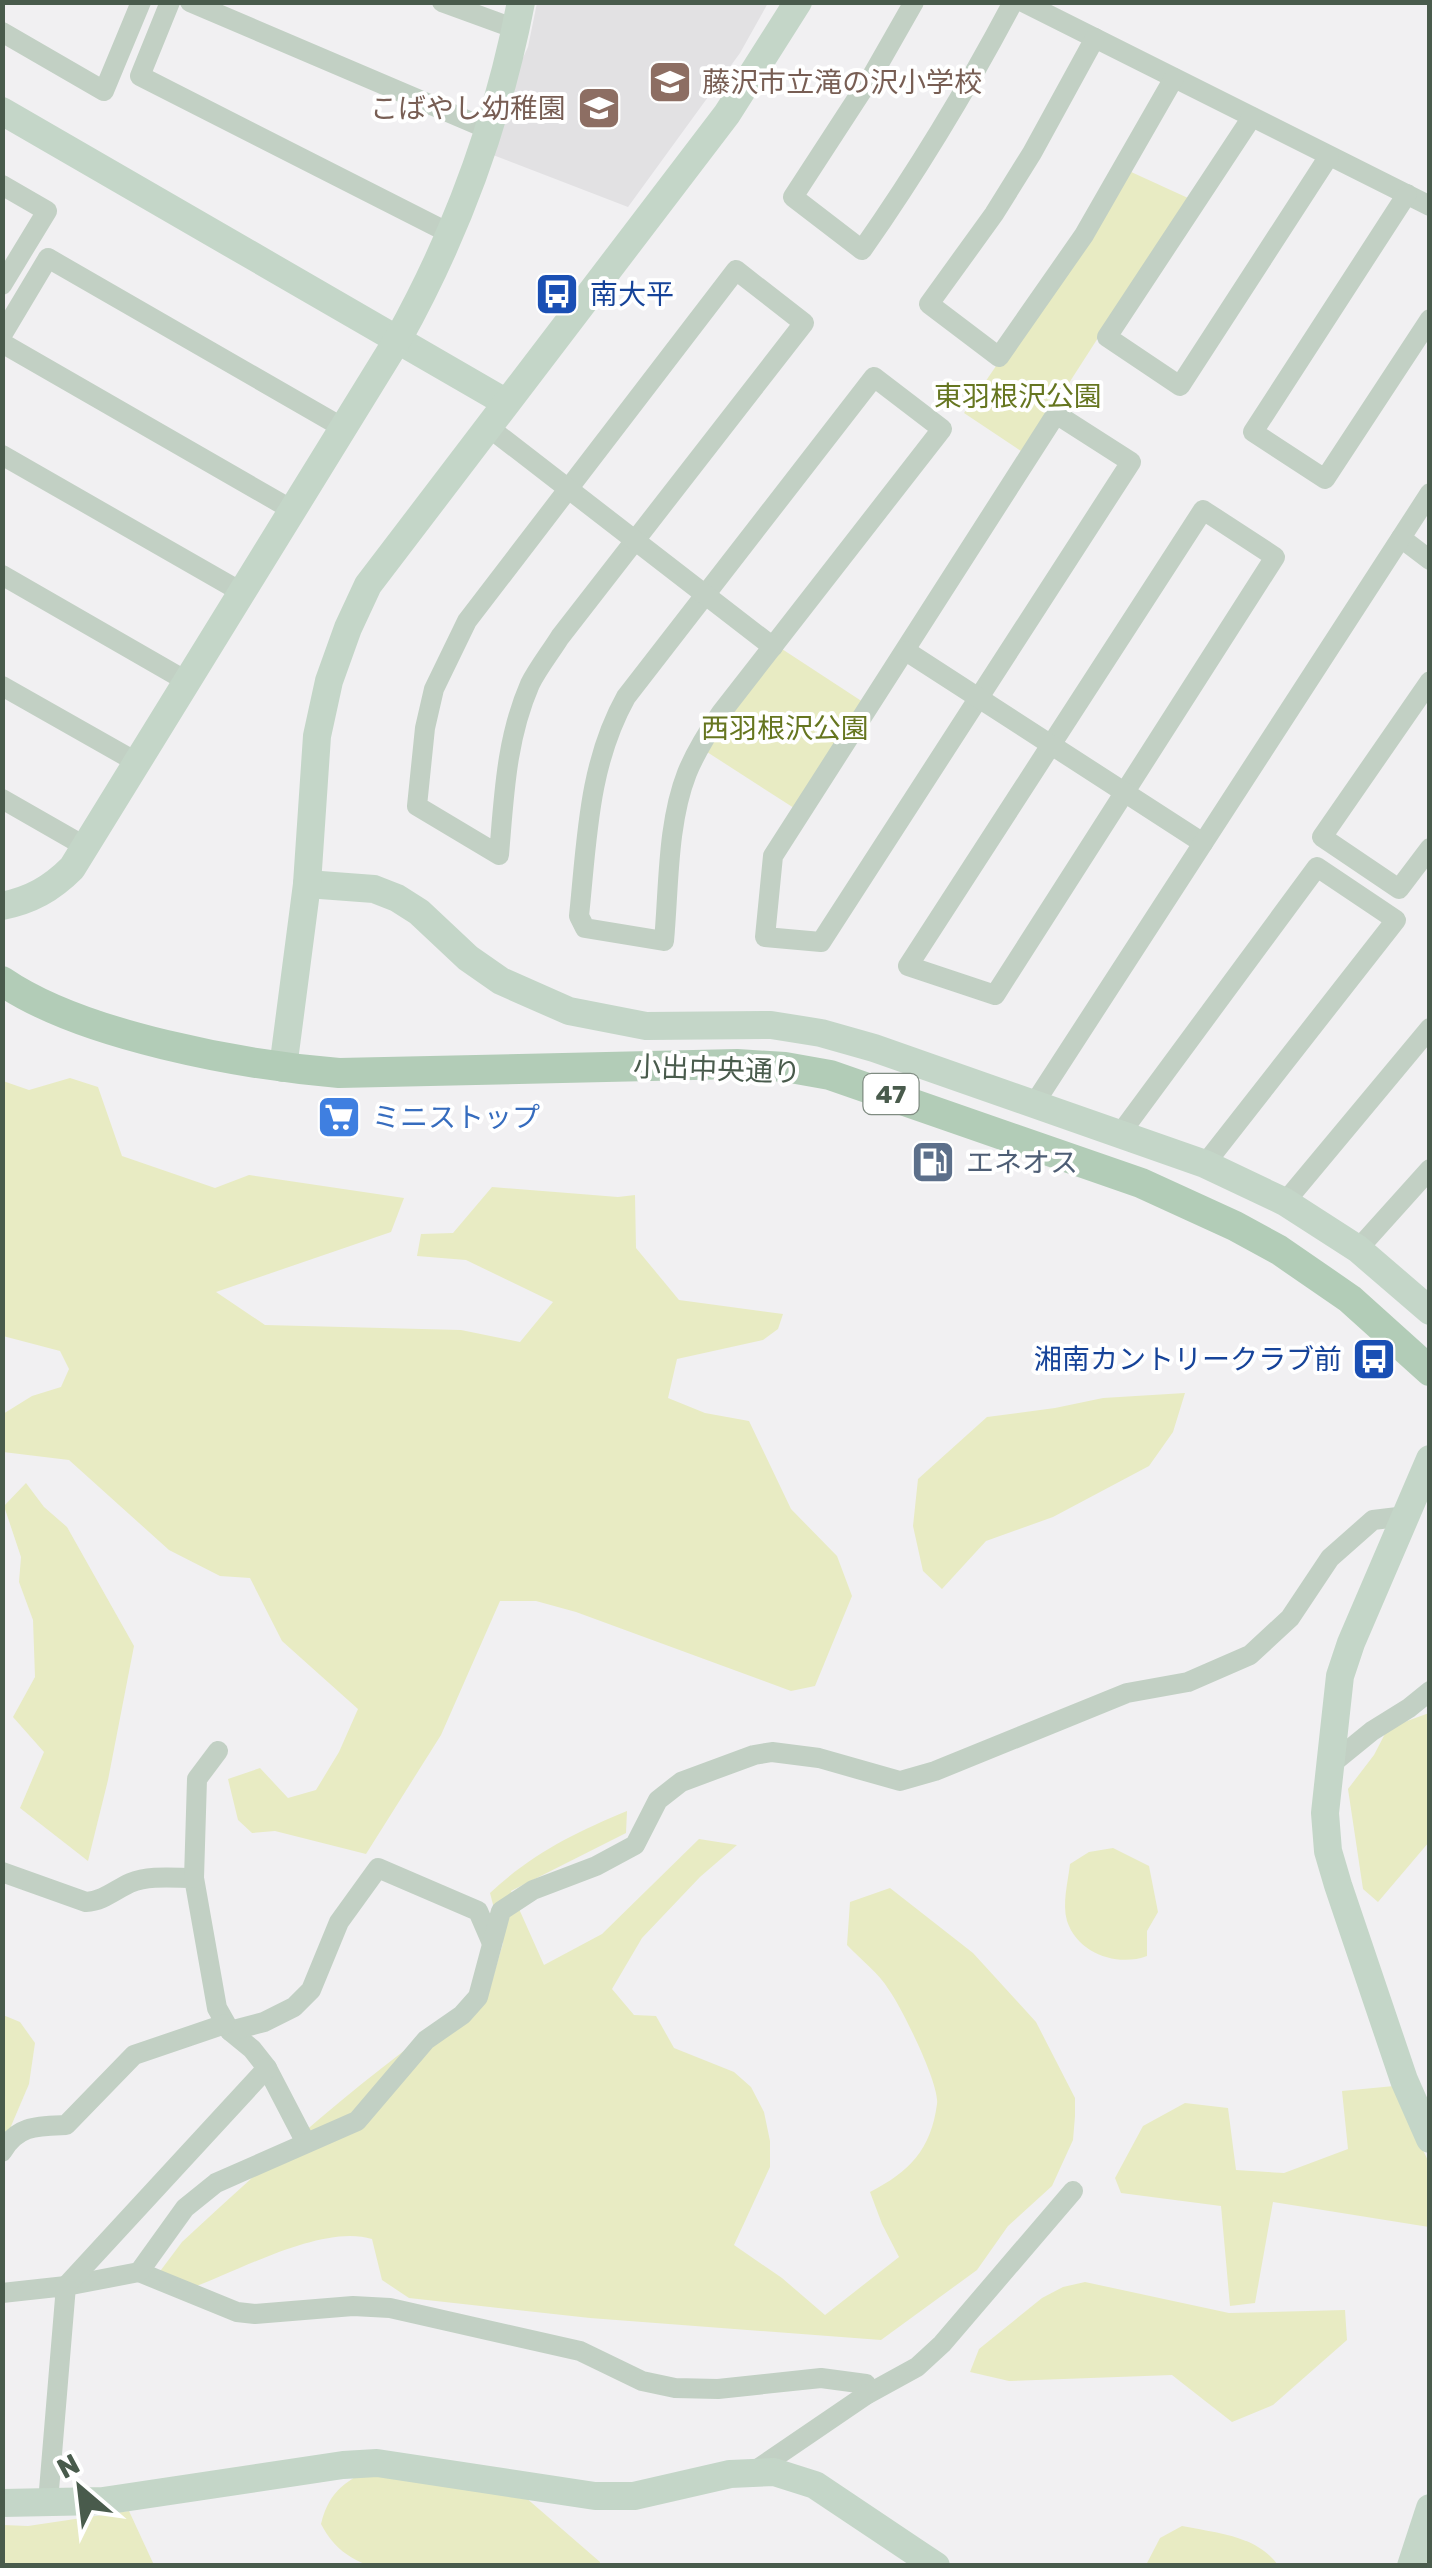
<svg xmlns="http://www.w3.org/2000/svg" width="1432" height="2568" viewBox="0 0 1432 2568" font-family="Rubik,'Noto Sans JP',sans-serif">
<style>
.education{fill:#e2e1e3}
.green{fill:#e8ebc3}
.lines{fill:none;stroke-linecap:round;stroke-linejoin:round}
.street{stroke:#c2d0c4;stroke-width:20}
.secondary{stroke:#c4d6c8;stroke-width:28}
.primary{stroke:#b2ccb7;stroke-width:30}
.labels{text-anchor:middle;stroke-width:8;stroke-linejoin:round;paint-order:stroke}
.shield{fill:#fff;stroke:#808c82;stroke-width:2.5}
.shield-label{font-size:25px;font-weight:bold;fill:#495b4c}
.education-label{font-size:28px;fill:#785e54;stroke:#fff;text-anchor:start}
.transit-label{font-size:28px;fill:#164399;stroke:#fff;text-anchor:start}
.park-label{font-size:28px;fill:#667620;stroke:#fff}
.street-label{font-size:28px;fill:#495b4c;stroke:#fff}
.shop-label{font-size:28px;fill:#366cbe;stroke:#fff;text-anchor:start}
.service-label{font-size:28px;fill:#4e5e75;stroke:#fff;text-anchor:start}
</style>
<rect width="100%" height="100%" fill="#f1f0f2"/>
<path class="education" d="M 537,3 L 768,3 L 740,53 L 628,207 L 480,150 L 528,47 Z"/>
<g class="green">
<path d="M 1129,171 L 1188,198 L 1024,453 L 964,413 Z"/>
<path d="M 782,649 L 863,702 L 794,808 L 707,752 L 724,724 Z"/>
<path d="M 70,1078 L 98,1087 L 122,1156 L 215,1188 L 249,1175 L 404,1198 L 391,1232 L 216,1292 L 265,1325 L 461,1330 L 520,1342 L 553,1302 L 466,1260 L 417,1256 L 421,1234 L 453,1233 L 492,1187 L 618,1197 L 635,1195 L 636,1248 L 679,1300 L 783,1314 L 778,1329 L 763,1340 L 677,1359 L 668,1398 L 705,1413 L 749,1421 L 791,1509 L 837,1556 L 852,1596 L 815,1686 L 791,1691 L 576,1612 L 536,1601 L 500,1601 L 441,1735 L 366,1854 L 275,1831 L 252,1833 L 238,1820 L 228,1779 L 260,1768 L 288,1798 L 316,1790 L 339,1752 L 358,1709 L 282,1641 L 250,1578 L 220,1576 L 169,1550 L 69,1460 L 3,1452 L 3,1414 L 32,1396 L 61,1387 L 69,1369 L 60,1351 L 3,1336 L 3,1081 L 29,1090 Z"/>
<path d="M 1185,1393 L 1173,1432 L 1149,1466 L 1053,1517 L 986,1541 L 942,1589 L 923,1571 L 913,1526 L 918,1479 L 987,1417 L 1055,1408 L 1103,1398 Z"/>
<path d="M 26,1483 L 44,1507 L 67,1527 L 134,1646 L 108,1780 L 88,1861 L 20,1808 L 44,1752 L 13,1717 L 35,1677 L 33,1620 L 19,1582 L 21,1557 L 4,1506 Z"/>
<path d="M 1429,1713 L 1429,1842 L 1378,1902 L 1363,1889 L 1348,1789 L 1374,1755 L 1388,1728 Z"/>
<path d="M 627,1811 L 626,1833 L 511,1891 L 544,1965 L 602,1934 L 699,1839 L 737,1845 L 700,1877 L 642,1938 L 612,1989 L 634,2015 L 656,2016 L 674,2048 L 734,2072 L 751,2087 L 764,2112 L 770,2141 L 770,2167 L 734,2245 L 782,2278 L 825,2315 L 899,2257 L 882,2224 L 870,2192 C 909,2172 931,2150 937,2104 C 940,2085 902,2008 889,1990 C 879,1973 860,1959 847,1945 L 850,1902 L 890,1888 L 973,1953 L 1036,2022 L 1075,2098 L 1075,2116 L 1073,2140 L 1052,2186 L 1008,2226 L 977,2270 L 881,2340 L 590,2318 L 409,2298 L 382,2280 L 372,2239 C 320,2223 230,2276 178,2293 L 158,2274 L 182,2242 C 279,2152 378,2063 489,1991 L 503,1943 L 490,1893 C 533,1853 574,1833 627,1811 Z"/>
<path d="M 1113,1848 L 1149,1866 L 1158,1912 L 1147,1931 L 1147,1956 C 1118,1967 1078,1954 1067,1921 C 1062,1903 1068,1882 1070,1864 L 1089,1852 Z"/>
<path d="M 3,2015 L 20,2022 L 35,2043 L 29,2084 L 3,2145 Z"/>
<path d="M 1394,2086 L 1429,2163 L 1429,2227 L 1273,2202 L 1255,2303 L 1230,2306 L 1221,2206 L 1121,2193 L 1115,2178 L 1143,2126 L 1185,2103 L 1228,2108 L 1236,2170 L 1284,2173 L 1348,2149 L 1342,2091 Z"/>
<path d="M 1085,2282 L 1229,2313 L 1345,2310 L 1347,2340 L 1273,2405 L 1232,2422 L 1172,2375 L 1009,2381 L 970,2372 L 979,2349 L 1042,2298 L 1063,2287 Z"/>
<path d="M 377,2464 L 517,2490 L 600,2562 L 600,2565 L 367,2565 C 345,2556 332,2545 321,2524 C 330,2488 347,2482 377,2464 Z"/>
<path d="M 129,2511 L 154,2565 L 3,2566 L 3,2525 L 28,2526 Z"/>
<path d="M 1182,2526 C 1216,2533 1256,2535 1278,2565 L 1146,2565 L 1160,2538 Z"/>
</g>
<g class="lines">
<g class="street">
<path d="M 170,2 L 140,76 L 451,234"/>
<path d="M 190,2 L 490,130"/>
<path d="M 442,2 L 516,29"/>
<path d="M 914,2 L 873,74 L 793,197 L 862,250 C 918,170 967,89 1013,2"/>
<path d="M 1023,2 L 1430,206"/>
<path d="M 2,32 L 104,91 L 141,2"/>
<path d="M 1095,38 L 1032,153 L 994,214 L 929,304 L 999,357 L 1084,235 L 1174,78"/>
<path d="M 1252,117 L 1107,337 L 1180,386 L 1329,156"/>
<path d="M 2,185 L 47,211 L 2,285"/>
<path d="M 1407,194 L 1253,432 L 1325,479 L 1430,319"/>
<path d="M 736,270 L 804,323 L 560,637 C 550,653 538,668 530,684 C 506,739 504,796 499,855 L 417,806 L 425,728 L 434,689 L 467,621 Z"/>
<path d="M 2,335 L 48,258 L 345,429"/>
<path d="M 2,343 L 294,511"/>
<path d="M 874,377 L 942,429 L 721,713 C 708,732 696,751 687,773 C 667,824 669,887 664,941 L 585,928 L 579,916 C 587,840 588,765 626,697 Z"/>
<path d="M 1056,414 L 1131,462 L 821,942 L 765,937 L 773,856 Z"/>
<path d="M 487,426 L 773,647"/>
<path d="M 2,455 L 243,593"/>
<path d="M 1203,510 L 1275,557 L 995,995 L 908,966 Z"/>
<path d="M 1401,538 L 1430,560"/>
<path d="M 2,575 L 188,682"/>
<path d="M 906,651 L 1203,843"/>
<path d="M 1430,681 L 1322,837 L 1399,889 L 1430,848"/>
<path d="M 2,686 L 138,763"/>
<path d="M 2,799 L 86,847"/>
<path d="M 1034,1104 L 1430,493"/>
<path d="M 1120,1134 L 1317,867 L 1396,920 L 1205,1164"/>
<path d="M 1285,1202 L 1430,1028"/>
<path d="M 1358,1249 L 1430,1169"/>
<path d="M 1329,1766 L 1372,1731 L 1409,1708 L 1430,1691"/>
<path d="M 2,1872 L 86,1902 C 103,1901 115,1890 130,1883 C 150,1875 173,1878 194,1878 L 217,2008 L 230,2031 L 252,2049 L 267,2068 L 306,2143"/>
<path d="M 194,1878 L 197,1779 L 218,1751"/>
<path d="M 230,2031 L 264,2022 L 294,2007 L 311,1990 L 339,1922 L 378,1868 L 478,1911 L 491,1941"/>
<path d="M 2,2152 C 17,2125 38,2126 66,2125 L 134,2055 L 225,2024"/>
<path d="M 139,2272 L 237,2312 L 255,2314 L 353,2306 L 390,2308 L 580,2351 L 642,2381 L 675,2388 L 718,2389 L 821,2378 L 866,2384 L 866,2395"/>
<path d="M 66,2286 L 139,2272 L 185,2208 L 216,2183 L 357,2121 L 426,2040 L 462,2015 L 478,1997 L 501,1911 L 533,1890 L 596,1866 L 635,1845 L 658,1800 L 681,1782 L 754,1755 L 772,1752 L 819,1758 L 900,1781 L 935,1771 L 1127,1693 L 1188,1682 L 1250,1655 L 1290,1618 L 1330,1558 L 1373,1520 L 1406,1516"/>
<path d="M 66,2286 L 267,2068"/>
<path d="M 2,2293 L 66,2286 L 48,2502"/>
<path d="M 753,2472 L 866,2395 L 917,2367 L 942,2344 L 1073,2191"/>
</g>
<g class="secondary">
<path d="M 2,111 L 505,402"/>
<path d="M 307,884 L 374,889 L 397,898 L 419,912 L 468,958 L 501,981 L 569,1011 L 646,1026 L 771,1025 L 821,1033 L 874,1048 L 1205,1164 L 1285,1202 L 1358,1249 L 1430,1311"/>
<path d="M 2,906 C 31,900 51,889 72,868 L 398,339 C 457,233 498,121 521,2"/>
<path d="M 283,1068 L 307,884 L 317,736 L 329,681 L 348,628 L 368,585 L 727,114 L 798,2"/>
<path d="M 1430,1459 L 1351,1643 L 1340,1676 L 1325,1813 L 1328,1851 L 1338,1885 L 1404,2080 L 1430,2139"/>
<path d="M 2,2503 L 103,2501 L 343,2465 L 377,2463 L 595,2496 L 634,2496 L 730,2474 L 774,2472 L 815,2485 L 936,2566"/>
<path d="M 1411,2566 L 1430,2508"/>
</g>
<path class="primary" d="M 2,981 C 82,1036 243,1065 339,1073 L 737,1064 L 785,1067 L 830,1075 L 1141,1183 L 1235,1226 L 1279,1250 L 1350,1299 L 1430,1371"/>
</g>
<defs>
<g id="school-square" transform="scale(2.25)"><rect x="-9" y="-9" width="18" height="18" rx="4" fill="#8d6e63" stroke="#fff"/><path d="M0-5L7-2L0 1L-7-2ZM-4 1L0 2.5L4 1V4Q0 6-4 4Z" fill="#fff"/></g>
<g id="bus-square" transform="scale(2.25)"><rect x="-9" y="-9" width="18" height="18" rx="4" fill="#1a4fb4" stroke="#fff"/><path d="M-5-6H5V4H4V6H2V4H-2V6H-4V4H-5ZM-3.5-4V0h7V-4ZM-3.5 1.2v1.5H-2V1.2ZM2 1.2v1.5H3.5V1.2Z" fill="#fff"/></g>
<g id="supermarket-square" transform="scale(2.25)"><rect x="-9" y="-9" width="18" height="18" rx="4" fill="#3f7fe0" stroke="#fff"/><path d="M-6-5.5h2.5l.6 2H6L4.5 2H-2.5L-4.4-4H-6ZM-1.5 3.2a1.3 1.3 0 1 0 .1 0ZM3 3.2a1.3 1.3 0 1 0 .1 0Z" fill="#fff"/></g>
<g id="fuel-square" transform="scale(2.25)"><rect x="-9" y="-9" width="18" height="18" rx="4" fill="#5c6f8a" stroke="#fff"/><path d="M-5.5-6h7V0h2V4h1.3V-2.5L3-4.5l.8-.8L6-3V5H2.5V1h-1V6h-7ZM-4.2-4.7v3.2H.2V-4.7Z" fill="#fff"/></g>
</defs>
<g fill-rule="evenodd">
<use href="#school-square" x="670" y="82"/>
<use href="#school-square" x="599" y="108"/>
<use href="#bus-square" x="557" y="294"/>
<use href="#supermarket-square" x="339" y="1117"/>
<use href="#fuel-square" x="933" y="1162"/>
<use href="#bus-square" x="1374" y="1359"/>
</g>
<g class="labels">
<rect class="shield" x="863.5" y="1074" width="55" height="40" rx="8"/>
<g class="shield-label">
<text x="891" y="1103">47</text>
</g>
<g class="education-label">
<text x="702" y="92">藤沢市立滝の沢小学校</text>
<text x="566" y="118" text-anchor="end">こばやし幼稚園</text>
</g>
<g class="transit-label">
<text x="590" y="304">南大平</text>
<text x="1342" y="1369" text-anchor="end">湘南カントリークラブ前</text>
</g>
<g class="park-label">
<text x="1018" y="406">東羽根沢公園</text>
<text x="785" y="738">西羽根沢公園</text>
</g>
<g class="street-label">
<text transform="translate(717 1069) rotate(2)" y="10">小出中央通り</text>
</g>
<g class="shop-label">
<text x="372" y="1127">ミニストップ</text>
</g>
<g class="service-label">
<text x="966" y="1172">エネオス</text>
</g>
</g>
<rect width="1432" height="2568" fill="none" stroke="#495b4c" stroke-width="10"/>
<g transform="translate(80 2488) rotate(332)" stroke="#ffffff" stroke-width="8" paint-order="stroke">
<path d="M0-8L18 38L0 25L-18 38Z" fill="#495b4c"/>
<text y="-15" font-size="28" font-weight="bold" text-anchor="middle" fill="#495b4c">N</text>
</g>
</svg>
